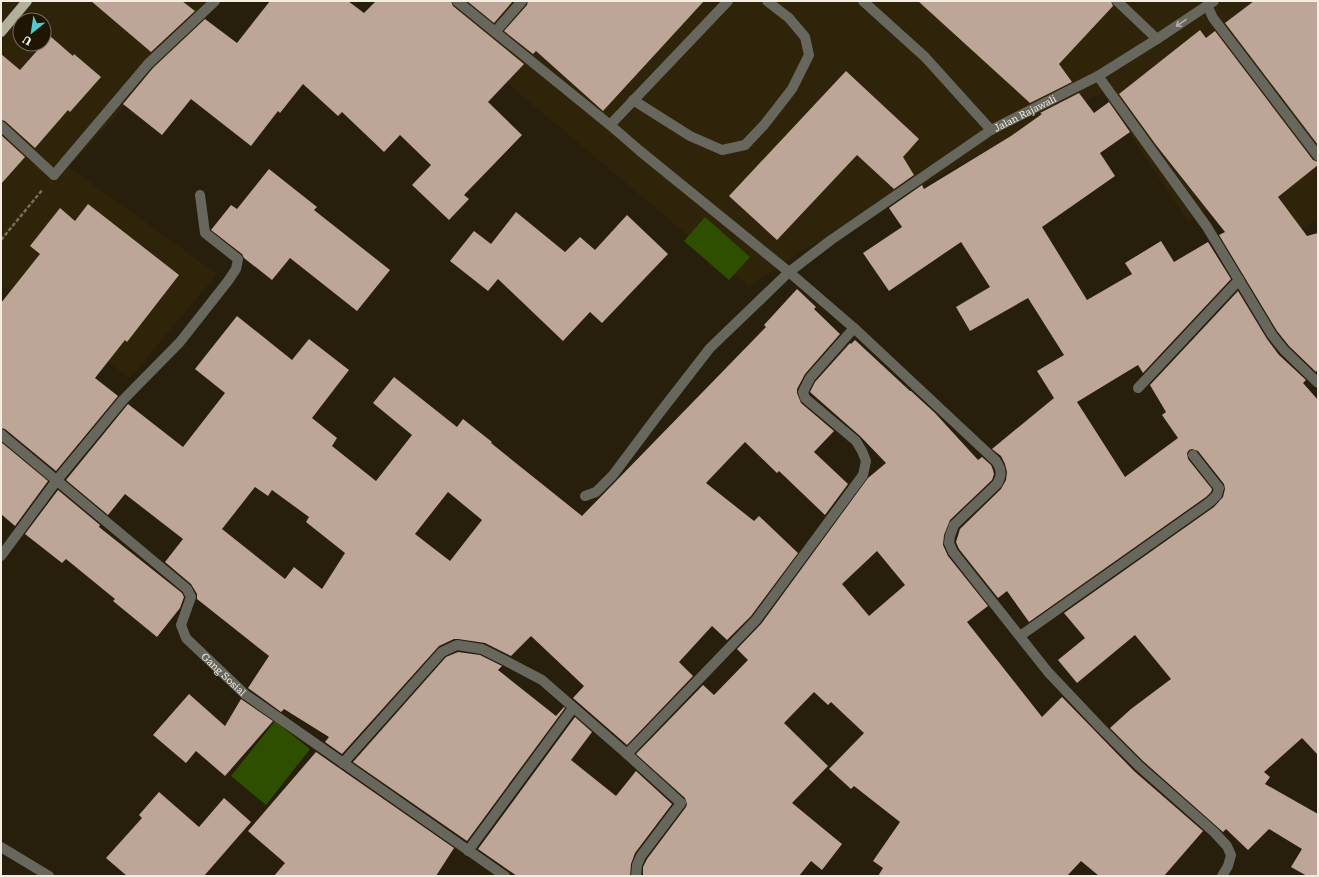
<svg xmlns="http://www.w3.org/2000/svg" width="1319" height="877" viewBox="0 0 1319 877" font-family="'Roboto Serif',serif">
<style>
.built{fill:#2f2309;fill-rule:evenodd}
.green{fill:#2e4f00}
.building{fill:#bda598;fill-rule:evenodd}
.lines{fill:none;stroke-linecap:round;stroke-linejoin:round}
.path{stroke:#756e5e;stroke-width:2.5;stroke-dasharray:4 2;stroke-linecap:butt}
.service{stroke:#68675d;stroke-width:10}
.minor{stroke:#68675d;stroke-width:10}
.primary{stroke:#b2af9b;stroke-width:10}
.oneway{stroke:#b5b1a6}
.labels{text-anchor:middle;stroke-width:4;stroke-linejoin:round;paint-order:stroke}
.street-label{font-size:10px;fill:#f4eee2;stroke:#1e1504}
</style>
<rect width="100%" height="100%" fill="#271e0c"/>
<g class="built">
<path d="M 1,1 L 221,1 L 69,167 L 217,274 L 130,378 L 1,285 ZM 20,20 L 44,20 L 44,44 L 20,44 Z"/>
<path d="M 425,1 L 1302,1 L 1318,14 L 1318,219 L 1289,235 L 1256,179 L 1188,222 L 1102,93 L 992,148 L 801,251 L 749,287 L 507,83 Z"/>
</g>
<g class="green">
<path d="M 705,217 L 750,257 L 729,280 L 684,241 Z"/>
<path d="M 275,721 L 310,749 L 266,805 L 231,776 Z"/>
</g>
<g class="building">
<path d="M 91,1 L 182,1 L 195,11 L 151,52 Z"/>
<path d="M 270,1 L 348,1 L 364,13 L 376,1 L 451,1 L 453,6 L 524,64 L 488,102 L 522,135 L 464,195 L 469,199 L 449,220 L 412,185 L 431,165 L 400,135 L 384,152 L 342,112 L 338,116 L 303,84 L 280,113 L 278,111 L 251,146 L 191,99 L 162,135 L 123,104 L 153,68 L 205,19 L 237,43 Z"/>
<path d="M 467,1 L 513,1 L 494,23 Z"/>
<path d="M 528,1 L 704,1 L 603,111 L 536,51 L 533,54 L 504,31 L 527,5 Z"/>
<path d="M 918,1 L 1111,1 L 1113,6 L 1059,64 L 1072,82 L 1030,103 Z"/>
<path d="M 1254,1 L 1318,1 L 1318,145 L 1225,23 Z"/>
<path d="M 1200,30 L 1206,38 L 1215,31 L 1313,160 L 1318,162 L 1318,165 L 1278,197 L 1307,236 L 1318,233 L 1318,369 L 1316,372 L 1289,346 L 1277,331 L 1219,235 L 1225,232 L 1156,145 L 1119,94 Z"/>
<path d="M 50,36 L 73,56 L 74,54 L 101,77 L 70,112 L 68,110 L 35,148 L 5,121 L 1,120 L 1,54 L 20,70 L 43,44 L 44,44 Z"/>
<path d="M 846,71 L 919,139 L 903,157 L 914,175 L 894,189 L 857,155 L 777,240 L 729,196 Z"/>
<path d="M 1079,93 L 1094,113 L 1109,102 L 1130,132 L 1100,153 L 1115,176 L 1042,227 L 1087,300 L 1132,274 L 1125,263 L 1161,241 L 1174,262 L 1208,242 L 1231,279 L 1143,373 L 1138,365 L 1077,402 L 1125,477 L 1178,438 L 1162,415 L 1166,412 L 1150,385 L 1238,291 L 1267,339 L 1279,355 L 1306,380 L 1303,383 L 1318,400 L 1318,755 L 1302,738 L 1264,772 L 1270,777 L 1265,784 L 1318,814 L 1318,876 L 1307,876 L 1291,867 L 1302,849 L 1269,829 L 1248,850 L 1226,829 L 1223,832 L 1143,761 L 1110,728 L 1131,709 L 1171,679 L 1135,635 L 1077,683 L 1058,660 L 1085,638 L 1064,613 L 1214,507 L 1223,497 L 1225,489 L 1224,484 L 1198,451 L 1192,449 L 1189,450 L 1187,453 L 1188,459 L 1212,489 L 1211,492 L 1206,497 L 1029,622 L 1007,591 L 998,598 L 959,549 L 956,542 L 960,529 L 1001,489 L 1006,480 L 1007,472 L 1005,464 L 1001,456 L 992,449 L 1054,398 L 1037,371 L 1064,355 L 1028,298 L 970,331 L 956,307 L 990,287 L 961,242 L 889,291 L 863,253 L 902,227 L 889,208 L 922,185 L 924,189 L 1011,136 L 1042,114 L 1040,113 Z"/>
<path d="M 1,135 L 25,157 L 1,184 Z"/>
<path d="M 269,169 L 317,207 L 314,210 L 390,270 L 357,311 L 290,258 L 272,280 L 244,258 L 242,254 L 211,230 L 231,205 L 237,209 Z"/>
<path d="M 88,204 L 179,275 L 127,342 L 125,340 L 95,378 L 118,396 L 56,471 L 5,429 L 1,428 L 1,303 L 40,254 L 30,246 L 60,208 L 75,221 Z"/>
<path d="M 516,212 L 565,252 L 580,237 L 595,250 L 627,215 L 668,254 L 602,323 L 590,312 L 563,341 L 498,279 L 488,291 L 450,261 L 474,231 L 491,244 Z"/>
<path d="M 797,289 L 816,307 L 814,309 L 840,334 L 805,374 L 797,389 L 797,393 L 801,403 L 834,431 L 814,452 L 848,484 L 825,515 L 779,471 L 777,473 L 745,442 L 706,483 L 754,521 L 759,516 L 798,553 L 751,616 L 727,640 L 712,626 L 679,662 L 693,676 L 627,745 L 573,698 L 584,686 L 531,636 L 511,656 L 485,643 L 458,639 L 454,639 L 439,646 L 342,754 L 325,742 L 329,737 L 284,709 L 281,712 L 248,688 L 269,656 L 197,599 L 197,594 L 191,584 L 165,562 L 183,539 L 125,494 L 108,515 L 66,480 L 128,404 L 183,447 L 225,393 L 195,369 L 237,316 L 292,360 L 309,339 L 349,370 L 312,418 L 337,438 L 332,446 L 376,481 L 412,435 L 373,403 L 394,377 L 457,427 L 463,419 L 492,442 L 491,443 L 582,516 L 766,327 L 764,325 ZM 255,487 L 268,496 L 272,490 L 309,517 L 306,522 L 345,553 L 322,589 L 294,567 L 285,579 L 222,529 ZM 448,492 L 482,520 L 450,561 L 415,534 Z"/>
<path d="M 855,340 L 910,391 L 911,391 L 935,413 L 978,460 L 982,457 L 991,465 L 993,470 L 994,474 L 992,480 L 950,520 L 944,535 L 943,545 L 948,556 L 988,606 L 967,622 L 1042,717 L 1062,697 L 1134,771 L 1203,831 L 1164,876 L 1099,876 L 1081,861 L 1067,876 L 878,876 L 883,868 L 873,861 L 900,822 L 854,786 L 851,789 L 829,769 L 864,733 L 831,702 L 828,705 L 814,692 L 784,723 L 828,766 L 792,803 L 842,844 L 822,870 L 811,861 L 799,876 L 643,876 L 643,867 L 647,859 L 686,807 L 687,804 L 685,798 L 636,754 L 703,685 L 714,695 L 748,660 L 737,649 L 761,624 L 868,478 L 886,463 L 860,436 L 810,392 L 815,382 L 850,343 L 851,344 ZM 877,551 L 905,585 L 869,616 L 842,584 Z"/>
<path d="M 1,442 L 48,481 L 15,526 L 1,514 Z"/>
<path d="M 58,490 L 100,525 L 99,527 L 182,593 L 184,597 L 180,608 L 157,637 L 113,601 L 115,599 L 66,559 L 62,563 L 25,534 Z"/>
<path d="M 458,652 L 480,655 L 502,666 L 498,670 L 556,716 L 564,707 L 565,708 L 467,841 L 353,762 L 446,657 Z"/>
<path d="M 189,694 L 225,726 L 241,699 L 273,721 L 225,776 L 196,751 L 186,763 L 153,735 Z"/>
<path d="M 575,717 L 592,732 L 571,760 L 616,796 L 636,771 L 672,804 L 635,853 L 631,864 L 630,876 L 517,876 L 478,849 Z"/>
<path d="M 316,752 L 454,848 L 436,876 L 274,876 L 285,863 L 248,831 Z"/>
<path d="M 159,792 L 199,827 L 224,798 L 251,822 L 204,876 L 127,876 L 106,858 L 142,818 L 139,815 Z"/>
</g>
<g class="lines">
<path class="path" d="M 1,240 L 43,189"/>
<g class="service">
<path d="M 495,32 L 522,1"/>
<path d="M 633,100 L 690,136 L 722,150 L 745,145 L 764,125 L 792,89 L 809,55 L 805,37 L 789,18 L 767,1"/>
<path d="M 610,125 L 728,1"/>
<path d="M 1,126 L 54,175"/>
</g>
<g class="minor">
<path d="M 457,1 L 610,125 L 640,151 L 789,272 L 854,328 L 996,461 C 1002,470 1002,475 997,484 L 954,525 L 950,536 L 949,543 L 953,552 L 1048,672 L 1100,727 L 1139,766 L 1214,832 L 1227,846 L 1231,855 L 1228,866 L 1222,876"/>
<path d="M 863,1 L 925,57 L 991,130"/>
<path d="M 1117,1 L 1157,39"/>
<path d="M 1207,5 L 1213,18 L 1318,156"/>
<path d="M 1098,76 L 1207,227 L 1272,335 L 1284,350 L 1318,383"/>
<path d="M 54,175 L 148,64 L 215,1"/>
<path d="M 1138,388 L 1239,280"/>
<path id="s1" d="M 1,434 L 187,589 L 191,597 L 181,625 L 186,638 L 246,695 L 505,876"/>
<path id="s2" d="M 585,496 L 596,492 L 613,475 L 658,415 L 710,348 L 789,272 L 831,240 L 991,130 L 1098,76 L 1157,39 L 1214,1"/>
<path d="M 1,556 L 57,480 L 123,400 L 180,342 L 228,281 L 236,269 L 238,259 L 205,233 L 200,195"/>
<path d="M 1020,636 L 1210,502 L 1217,495 L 1219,488 L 1193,455"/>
<path d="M 343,763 L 442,652 L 457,645 L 482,649 L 504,660 L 542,680 L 627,754"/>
<path d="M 1,847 L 49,876"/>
<path d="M 468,851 L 573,708"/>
<path d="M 636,876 L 637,865 L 641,856 L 681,803 L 627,754 L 756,620 L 863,475 L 866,461 L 862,451 L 856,441 L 805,398 L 803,392 L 810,378 L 854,328"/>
</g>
<path class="primary" d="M 1,32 L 27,1"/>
</g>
<defs><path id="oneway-shaft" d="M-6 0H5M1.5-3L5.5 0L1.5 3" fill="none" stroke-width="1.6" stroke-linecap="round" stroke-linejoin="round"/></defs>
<use class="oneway" href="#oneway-shaft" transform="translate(1181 23) rotate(146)"/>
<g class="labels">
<g class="street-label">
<text dy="4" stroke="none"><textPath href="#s2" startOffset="590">Jalan Rajawali</textPath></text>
<text dy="4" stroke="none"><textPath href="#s1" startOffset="347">Gang Sosial</textPath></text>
</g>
</g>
<rect width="1319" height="877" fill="none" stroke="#f4eee2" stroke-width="4"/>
<g transform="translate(32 32) rotate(210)"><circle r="19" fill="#1e1504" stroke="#746c5d"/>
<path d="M0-3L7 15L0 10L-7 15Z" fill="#52cdce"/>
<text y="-6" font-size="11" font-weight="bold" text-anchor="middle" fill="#f4eee2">U</text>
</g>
</svg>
